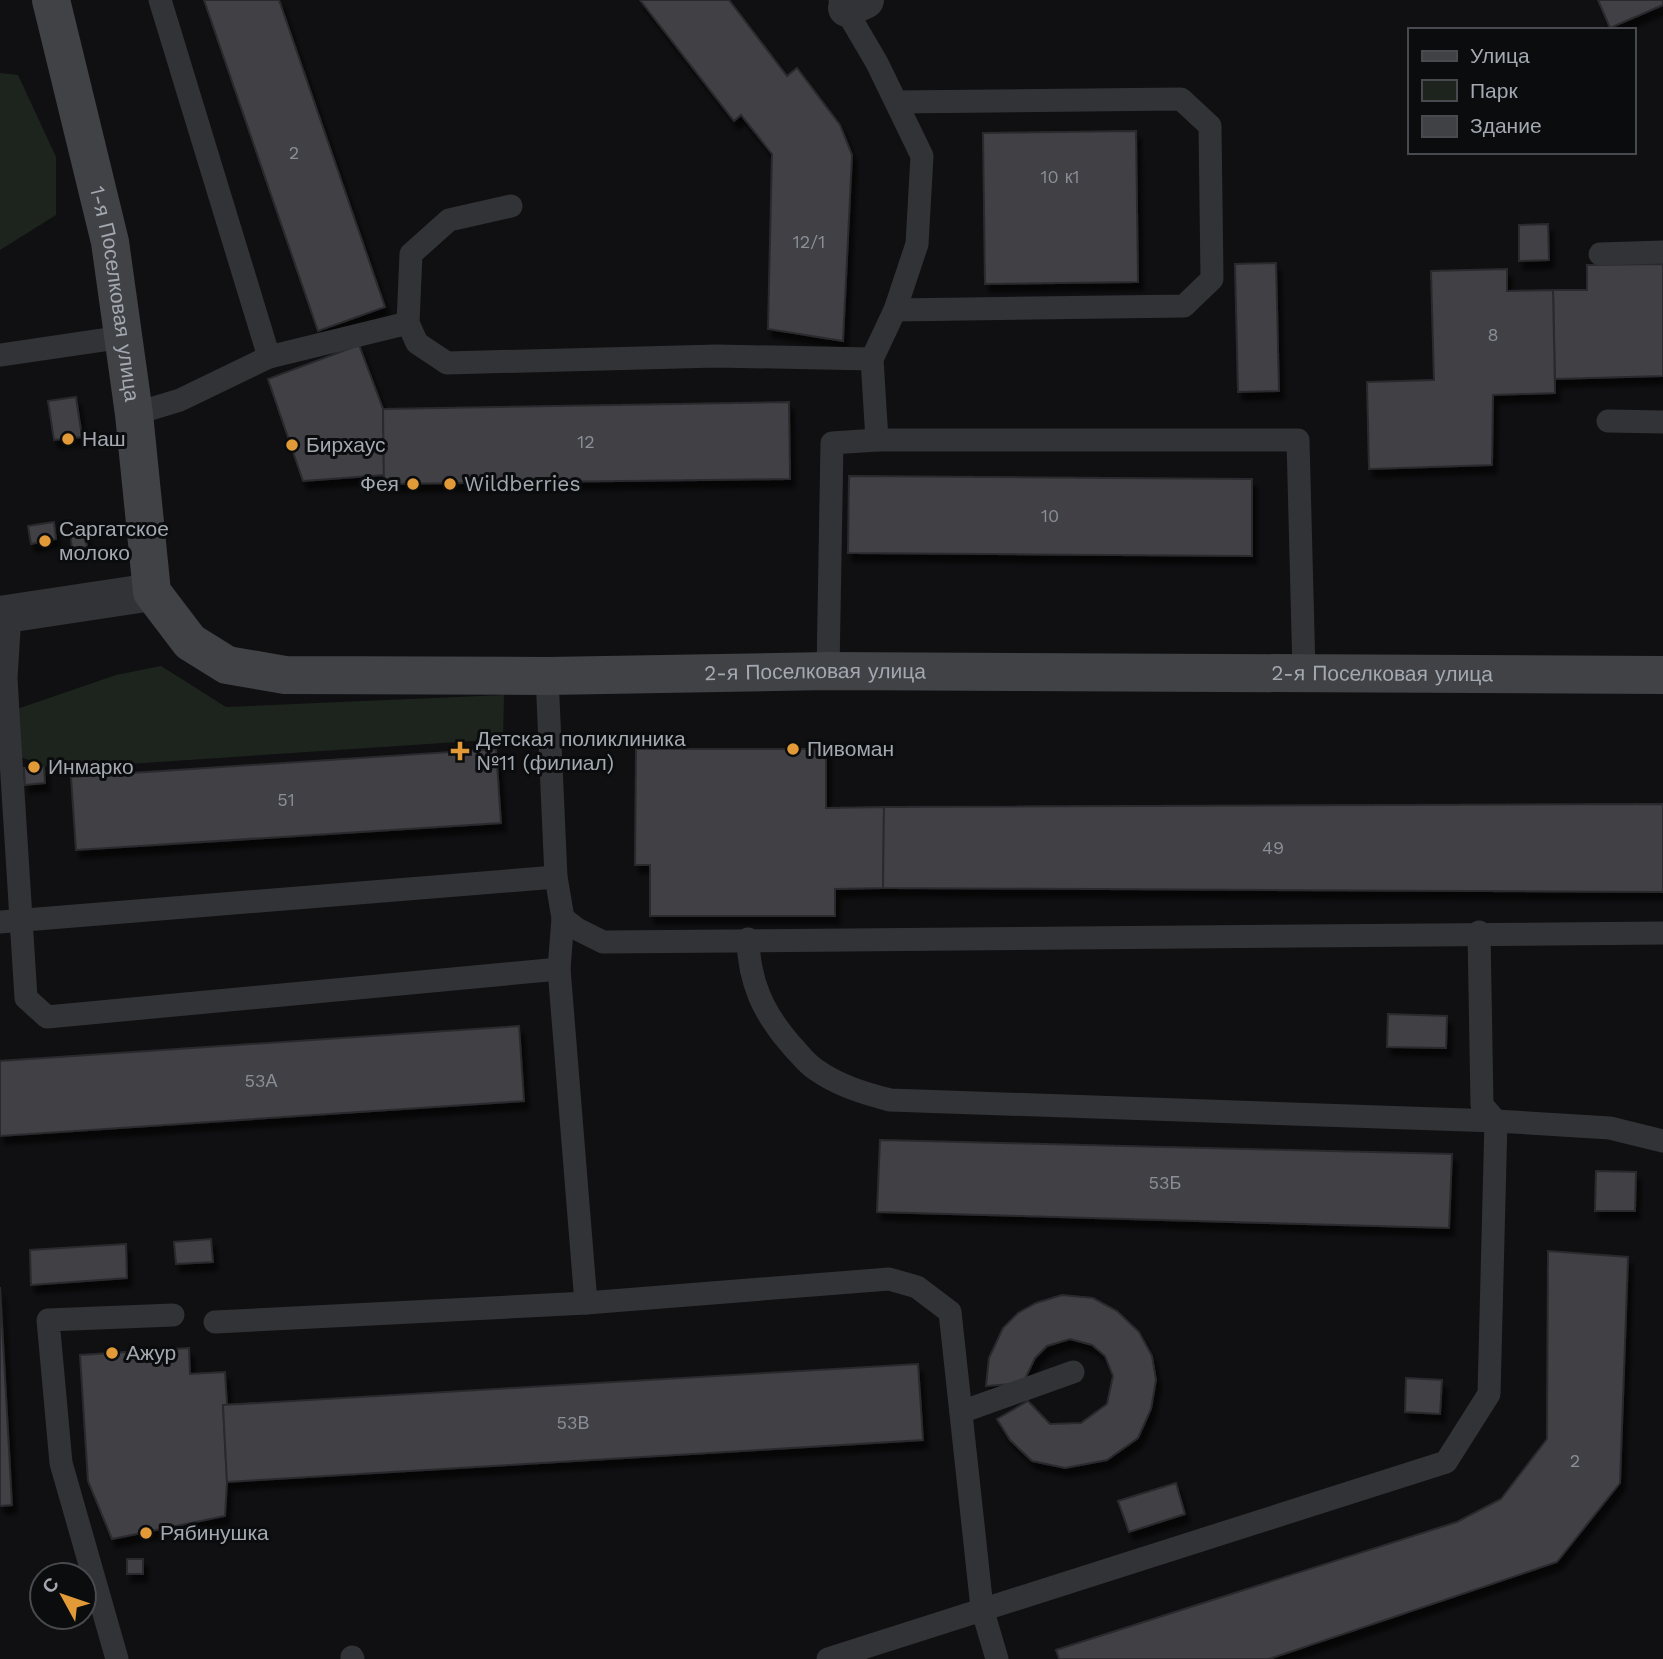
<svg xmlns="http://www.w3.org/2000/svg" width="1663" height="1659" viewBox="0 0 1663 1659" font-family="'Work Sans',sans-serif">
<style>
.green{fill:#1d241d}
.building{fill:#3f4145;stroke:#2b2b2e;stroke-width:2;filter:url(#shadow)}
.lines{fill:none;stroke-linecap:round;stroke-linejoin:round}
.lane{stroke:#323336;stroke-width:23}
.street{stroke:#323336;stroke-width:38}
.secondary{stroke:#404246;stroke-width:38}
.poi-dot{fill:#e29a38;stroke:#0b0c0d;stroke-width:2.5}
.labels{text-anchor:middle;stroke-width:6;stroke-linejoin:round;paint-order:stroke}
.number-label{font-size:18px;fill:#8a8e96}
.street-label{font-size:21px;fill:#a3a8b1;stroke:#0b0c0d}
.poi-label{font-size:21px;fill:#a3a8b1;stroke:#0b0c0d;text-anchor:start}
</style>
<defs>
<filter id="shadow"><feDropShadow dx="4.5" dy="8" stdDeviation="2" flood-color="#0009"/></filter>
</defs>
<rect width="100%" height="100%" fill="#101012"/>
<g class="green">
<path d="M 0,73 L 18,75 L 56,157 L 56,215 L 0,250 Z"/>
<path d="M 161,666 L 226,707 L 504,695 L 503,739 L 53,769 L 18,756 L 17,709 L 116,675 Z"/>
</g>
<g class="building">
<path d="M 204,0 L 279,0 L 385,307 L 318,331 Z"/>
<path d="M 640,0 L 729,0 L 787,76 L 797,68 L 840,125 L 852,155 L 843,341 L 768,329 L 772,154 L 741,115 L 734,121 Z"/>
<path d="M 1598,0 L 1663,0 L 1663,5 L 1610,28 Z"/>
<path d="M 1136,131 L 1138,282 L 985,284 L 983,133 Z"/>
<path d="M 1548,224 L 1549,260 L 1519,261 L 1519,225 Z"/>
<path d="M 1276,263 L 1279,391 L 1238,392 L 1235,264 Z"/>
<path d="M 1663,264 L 1663,376 L 1555,379 L 1553,290 L 1587,290 L 1587,265 Z"/>
<path d="M 1507,269 L 1507,291 L 1553,290 L 1555,393 L 1493,395 L 1492,465 L 1369,469 L 1367,382 L 1434,380 L 1431,271 Z"/>
<path d="M 359,345 L 383,409 L 384,475 L 303,481 L 268,379 Z"/>
<path d="M 76,397 L 82,437 L 54,440 L 48,401 Z"/>
<path d="M 789,402 L 790,479 L 384,484 L 383,409 Z"/>
<path d="M 849,476 L 1252,479 L 1252,556 L 848,553 Z"/>
<path d="M 54,522 L 56,539 L 31,544 L 28,526 Z"/>
<path d="M 85,530 L 87,547 L 72,548 L 70,532 Z"/>
<path d="M 496,749 L 501,823 L 76,850 L 71,777 Z"/>
<path d="M 636,749 L 826,749 L 826,808 L 884,807 L 883,888 L 835,889 L 835,916 L 650,916 L 650,865 L 635,865 Z"/>
<path d="M 44,767 L 45,783 L 25,785 L 24,768 Z"/>
<path d="M 1663,804 L 1663,892 L 883,888 L 884,807 Z"/>
<path d="M 1388,1014 L 1447,1016 L 1446,1048 L 1387,1047 Z"/>
<path d="M 519,1026 L 524,1101 L 0,1136 L 0,1061 Z"/>
<path d="M 880,1140 L 1452,1154 L 1449,1228 L 877,1212 Z"/>
<path d="M 1596,1171 L 1636,1172 L 1635,1211 L 1595,1211 Z"/>
<path d="M 211,1239 L 213,1262 L 176,1264 L 174,1242 Z"/>
<path d="M 126,1244 L 127,1278 L 31,1285 L 30,1250 Z"/>
<path d="M 1548,1251 L 1628,1257 L 1620,1483 L 1557,1562 L 1269,1659 L 1059,1659 L 1056,1650 L 1457,1522 L 1501,1499 L 1547,1439 Z"/>
<path d="M 0,1287 L 12,1505 L 0,1506 Z"/>
<path d="M 1062,1295 L 1093,1298 L 1117,1311 L 1139,1332 L 1152,1356 L 1156,1380 L 1151,1409 L 1138,1438 L 1107,1460 L 1065,1468 L 1032,1461 L 1010,1440 L 997,1419 L 1028,1401 L 1050,1424 L 1081,1423 L 1107,1404 L 1113,1376 L 1105,1356 L 1092,1345 L 1070,1339 L 1047,1346 L 1035,1358 L 1023,1383 L 986,1386 L 989,1358 L 1003,1328 L 1018,1313 L 1036,1303 Z"/>
<path d="M 189,1348 L 190,1374 L 225,1372 L 227,1405 L 223,1405 L 227,1482 L 225,1516 L 112,1539 L 88,1481 L 80,1355 Z"/>
<path d="M 918,1364 L 923,1440 L 227,1482 L 223,1405 Z"/>
<path d="M 1406,1378 L 1442,1380 L 1440,1414 L 1405,1412 Z"/>
<path d="M 1176,1483 L 1185,1514 L 1129,1532 L 1118,1501 Z"/>
<rect x="127" y="1559" width="16" height="15"/>
</g>
<g class="lines">
<g class="lane">
<path d="M 160,0 L 269,357"/>
<path d="M 840,0 L 877,63 L 922,156 L 917,244 L 895,310 L 872,359 L 877,440"/>
<path d="M 511,206 L 449,220 L 411,254 L 408,323 L 417,343 L 447,363 L 717,356 L 872,359"/>
<path d="M 1600,254 L 1663,252"/>
<path d="M 895,310 L 1184,306 L 1212,279 L 1210,126 L 1181,99 L 896,102"/>
<path d="M 0,355 L 123,337"/>
<path d="M 134,414 L 180,400 L 269,357 L 408,323"/>
<path d="M 1608,421 L 1663,422"/>
<path d="M 10,614 L 6,678 L 8,713 L 26,998 L 47,1017 L 559,969"/>
<path d="M 828,671 L 832,443 L 877,440 L 1298,440 L 1304,672"/>
<path d="M 547,676 L 556,877 L 563,918 L 559,969 L 586,1303"/>
<path d="M 563,918 L 577,929 L 603,942 L 1663,933"/>
<path d="M 0,922 L 556,877"/>
<path d="M 748,939 C 749,982 763,1013 792,1046 C 799,1053 806,1063 815,1069 C 837,1085 863,1093 890,1100 L 1496,1121 L 1610,1128 L 1663,1141"/>
<path d="M 215,1322 L 586,1303 L 889,1279 L 917,1287 L 950,1312 L 982,1608 L 997,1659"/>
<path d="M 961,1412 L 1073,1372"/>
<path d="M 352,1657 L 353,1659"/>
<path d="M 117,1659 L 61,1463 L 48,1320 L 173,1315"/>
<path d="M 828,1659 L 1446,1462 L 1489,1394 L 1496,1121 L 1482,1105 L 1479,932"/>
</g>
<g class="street">
<path d="M 847,8 L 865,0"/>
<path d="M 0,615 L 152,592"/>
</g>
<path class="secondary" id="s1" d="M 51,0 L 110,242 L 134,414 L 152,592 L 190,642 L 227,665 L 285,675 L 547,676 L 828,671 L 1663,675"/>
</g>
<g class="poi-dot">
<circle cx="68" cy="439" r="7"/>
<circle cx="292" cy="445" r="7"/>
<circle cx="413" cy="484" r="7"/>
<circle cx="450" cy="484" r="7"/>
<circle cx="45" cy="541" r="7"/>
<circle cx="793" cy="749" r="7"/>
<path d="M456.5 740.5h7v7h7v7h-7v7h-7v-7h-7v-7h7z"/>
<circle cx="34" cy="767" r="7"/>
<circle cx="112" cy="1353" r="7"/>
<circle cx="146" cy="1533" r="7"/>
</g>
<g class="labels">
<g class="number-label">
<text x="294" y="159">2</text>
<text x="1060" y="183">10 к1</text>
<text x="809" y="248">12/1</text>
<text x="1493" y="341">8</text>
<text x="586" y="448">12</text>
<text x="1050" y="522">10</text>
<text x="286" y="806">51</text>
<text x="1273" y="854">49</text>
<text x="261" y="1087">53А</text>
<text x="1165" y="1189">53Б</text>
<text x="573" y="1429">53В</text>
<text x="1575" y="1467">2</text>
</g>
<g class="street-label">
<text dy="7" stroke="none"><textPath href="#s1" startOffset="301">1-я Поселковая улица</textPath></text>
<text dy="7" stroke="none"><textPath href="#s1" startOffset="1297">2-я Поселковая улица</textPath></text>
<text dy="7" stroke="none"><textPath href="#s1" startOffset="1864">2-я Поселковая улица</textPath></text>
</g>
<g class="poi-label">
<text x="82" y="446">Наш</text>
<text x="306" y="452">Бирхаус</text>
<text x="399" y="491" text-anchor="end">Фея</text>
<text x="464" y="491">Wildberries</text>
<text x="59" y="536">Саргатское<tspan x="59" dy="24">молоко</tspan></text>
<text x="476" y="746">Детская поликлиника<tspan x="476" dy="24">№11 (филиал)</tspan></text>
<text x="807" y="756">Пивоман</text>
<text x="48" y="774">Инмарко</text>
<text x="126" y="1360">Ажур</text>
<text x="160" y="1540">Рябинушка</text>
</g>
</g>
<rect x="1408" y="28" width="228" height="126" fill="#0b0c0d" stroke="#484a4f" stroke-width="2"/>
<rect x="1422" y="51" width="35" height="10" fill="#404246" stroke="#484a4f" stroke-width="2"/>
<text x="1470" y="63" font-size="21" fill="#a3a8b1">Улица</text>
<rect x="1422" y="80" width="35" height="21" fill="#1d241d" stroke="#484a4f" stroke-width="2"/>
<text x="1470" y="98" font-size="21" fill="#a3a8b1">Парк</text>
<rect x="1422" y="116" width="35" height="21" fill="#3f4145" stroke="#484a4f" stroke-width="2"/>
<text x="1470" y="133" font-size="21" fill="#a3a8b1">Здание</text>
<g transform="translate(63 1596) rotate(310)"><circle r="33" fill="#0b0c0d" stroke="#484a4f" stroke-width="2"/>
<path d="M0-5L12 26L0 18L-12 26Z" fill="#e29a38"/>
<text y="-10" font-size="19" font-weight="bold" text-anchor="middle" fill="#a3a8b1">С</text>
</g>
</svg>
